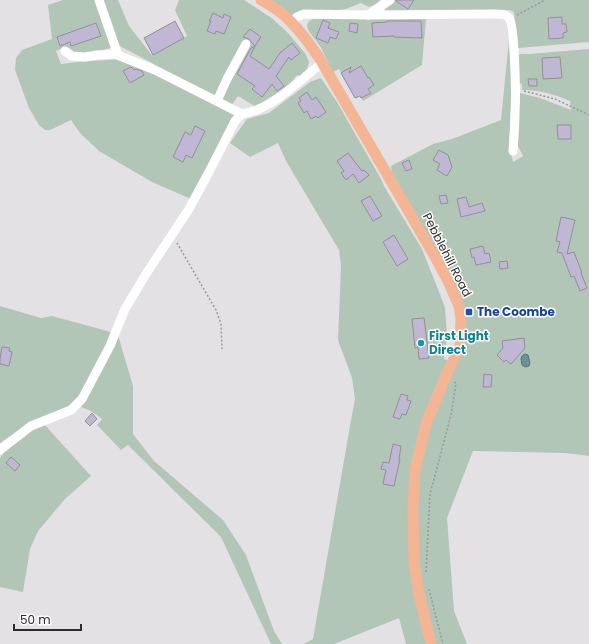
<svg xmlns="http://www.w3.org/2000/svg" width="589" height="644" viewBox="0 0 589 644" font-family="Poppins,sans-serif">
<style>
.green{fill:#b2c6b7;fill-rule:evenodd}
.water{fill:#6d919b;stroke:#5a737a}
.building{fill:#c0b7d5;stroke:#919093}
.lines{fill:none;stroke-linecap:round;stroke-linejoin:round}
.path{stroke:#9a999b;stroke-width:1.5;stroke-dasharray:2 2;stroke-linecap:butt}
.minor{stroke:#fff;stroke-width:9}
.major{stroke:#f4b595;stroke-width:11}
.transit-dot{fill:#1a4fb4;stroke:#fff;stroke-width:1.5}
.culture-dot{fill:#0f9aa8;stroke:#fff;stroke-width:1.5}
.labels{text-anchor:middle;stroke-width:3;stroke-linejoin:round;paint-order:stroke}
.street-label{font-size:12px;fill:#2c2c2d;stroke:#fff}
.transit-label{font-size:12px;font-weight:bold;fill:#164399;stroke:#fff;text-anchor:start}
.culture-label{font-size:12px;font-weight:bold;fill:#0d838f;stroke:#fff;text-anchor:start}
</style>
<rect width="100%" height="100%" fill="#e3e1e4"/>
<g class="green">
<path d="M 63,0 L 118,0 L 129,26 L 151,54 L 153,55 L 187,36 L 175,10 L 179,0 L 244,0 L 273,19 L 288,33 L 305,53 L 309,62 L 307,69 L 300,76 L 297,75 C 287,90 270,98 256,107 L 238,96 L 231,106 L 211,103 L 236,116 L 191,199 L 152,182 L 99,151 L 80,133 L 71,120 L 50,130 L 45,130 L 39,125 L 29,108 L 15,70 L 16,58 L 22,50 L 52,39 L 48,5 ZM 120,46 L 154,64 L 150,72 L 122,59 L 78,62 L 61,64 L 56,51 L 65,47 C 67,48 70,51 73,52 C 85,57 107,48 120,46 Z"/>
<path d="M 266,0 L 380,0 L 376,4 L 369,7 L 361,3 L 346,9 L 292,16 Z"/>
<path d="M 395,0 L 589,0 L 589,42 L 518,48 L 517,43 L 514,12 L 509,10 L 387,12 L 383,8 Z"/>
<path d="M 416,18 L 426,19 L 422,65 L 363,101 L 360,96 L 355,98 L 339,69 L 333,72 L 320,46 L 308,30 L 307,25 L 309,21 L 313,19 Z"/>
<path d="M 509,40 L 512,91 L 509,145 L 513,162 L 523,156 L 517,144 L 520,93 L 540,98 L 571,110 L 570,101 C 553,94 541,90 522,90 L 522,84 L 517,82 L 517,56 L 521,54 L 530,54 L 589,49 L 589,456 L 566,453 L 473,451 L 447,518 L 454,611 L 467,644 L 406,644 L 399,618 L 334,644 L 304,644 L 313,639 L 350,426 L 355,399 L 352,378 L 338,340 L 341,266 L 339,250 L 286,161 L 278,143 L 250,157 L 230,143 L 247,119 L 269,113 L 310,82 L 321,78 L 337,102 L 381,179 L 384,186 L 422,249 L 445,307 L 447,335 L 444,359 L 456,364 L 465,312 L 392,174 L 391,166 L 433,144 L 452,139 L 501,120 Z"/>
<path d="M 0,306 L 41,318 L 52,316 L 111,332 L 100,359 L 82,394 L 65,410 L 16,432 L 0,443 Z"/>
<path d="M 118,335 L 133,386 L 133,434 L 154,461 L 223,520 L 246,555 L 274,631 L 282,644 L 271,644 L 221,537 L 128,445 L 121,450 L 97,425 L 102,419 L 91,411 L 81,407 L 83,401 Z"/>
<path d="M 44,424 L 91,476 L 65,499 L 38,531 L 30,549 L 23,592 L 0,587 L 0,458 L 6,450 L 32,429 Z"/>
</g>
<path class="water" d="M 525,354 L 528,355 L 530,363 L 529,366 L 525,367 L 522,365 L 521,359 L 522,356 Z"/>
<g class="building">
<path d="M 396,0 L 414,0 L 408,9 L 396,1 Z"/>
<path d="M 213,13 L 223,18 L 224,14 L 231,17 L 224,34 L 216,31 L 215,34 L 207,31 L 211,21 L 209,21 Z"/>
<path d="M 562,17 L 562,24 L 566,24 L 567,32 L 563,33 L 563,38 L 549,39 L 548,18 Z"/>
<path d="M 323,20 L 330,23 L 328,28 L 339,32 L 336,39 L 330,37 L 328,43 L 316,38 Z"/>
<path d="M 175,21 L 184,38 L 153,55 L 144,38 Z"/>
<path d="M 387,21 L 421,21 L 422,38 L 394,37 L 394,36 L 373,37 L 372,23 L 387,22 Z"/>
<path d="M 96,23 L 101,36 L 71,46 L 70,42 L 60,46 L 57,37 Z"/>
<path d="M 350,23 L 358,24 L 357,33 L 349,31 Z"/>
<path d="M 250,29 L 261,37 L 255,46 L 252,43 L 249,39 L 243,37 Z"/>
<path d="M 292,43 L 300,53 L 291,60 L 289,57 L 276,76 L 284,86 L 277,91 L 272,84 L 262,97 L 252,89 L 255,86 L 237,74 L 251,48 L 255,46 L 250,56 L 269,69 L 280,53 Z"/>
<path d="M 560,57 L 562,78 L 543,79 L 542,58 Z"/>
<path d="M 361,66 L 368,78 L 369,77 L 374,85 L 368,89 L 371,93 L 361,98 L 360,96 L 355,98 L 341,73 L 351,67 L 349,73 Z"/>
<path d="M 131,67 L 134,70 L 136,69 L 142,71 L 144,75 L 130,83 L 123,71 Z"/>
<path d="M 528,79 L 537,79 L 537,86 L 529,86 Z"/>
<path d="M 307,92 L 312,100 L 316,97 L 326,112 L 318,118 L 316,116 L 311,119 L 307,111 L 304,113 L 298,103 L 301,101 L 299,98 Z"/>
<path d="M 557,125 L 571,125 L 571,139 L 558,139 Z"/>
<path d="M 195,126 L 205,131 L 192,158 L 186,155 L 183,162 L 173,157 L 185,132 L 191,135 Z"/>
<path d="M 439,150 L 448,155 L 452,167 L 447,176 L 437,170 L 440,164 L 433,160 Z"/>
<path d="M 348,153 L 362,171 L 364,170 L 369,175 L 359,183 L 353,174 L 346,180 L 341,173 L 344,171 L 337,161 Z"/>
<path d="M 409,160 L 412,169 L 406,171 L 402,163 Z"/>
<path d="M 446,195 L 448,203 L 441,204 L 439,196 Z"/>
<path d="M 370,196 L 382,216 L 373,221 L 361,201 Z"/>
<path d="M 466,197 L 469,207 L 482,203 L 485,211 L 461,217 L 457,199 Z"/>
<path d="M 561,217 L 575,220 L 567,254 L 574,252 L 582,273 L 581,273 L 587,288 L 580,291 L 574,276 L 571,277 L 562,253 L 557,252 L 560,242 L 556,241 Z"/>
<path d="M 394,235 L 408,259 L 397,266 L 383,242 Z"/>
<path d="M 483,246 L 485,254 L 489,253 L 491,262 L 476,265 L 474,257 L 472,258 L 470,249 Z"/>
<path d="M 507,261 L 508,268 L 500,269 L 499,262 Z"/>
<path d="M 424,318 L 429,358 L 419,359 L 418,347 L 415,348 L 412,319 Z"/>
<path d="M 524,338 L 525,348 L 511,364 L 506,360 L 504,362 L 497,355 L 503,348 L 502,341 Z"/>
<path d="M 2,347 L 10,348 L 9,351 L 12,352 L 9,366 L 0,364 L 0,359 Z"/>
<path d="M 484,374 L 492,375 L 491,387 L 483,387 Z"/>
<path d="M 401,394 L 408,396 L 407,400 L 411,401 L 406,415 L 402,414 L 400,419 L 393,417 Z"/>
<path d="M 92,413 L 97,419 L 90,426 L 85,421 Z"/>
<path d="M 393,444 L 401,446 L 399,459 L 400,459 L 394,486 L 383,484 L 386,470 L 381,469 L 383,462 L 389,463 Z"/>
<path d="M 11,457 L 20,465 L 15,471 L 6,463 Z"/>
</g>
<g class="lines">
<g class="path">
<path d="M 517,15 L 545,0"/>
<path d="M 524,91 L 555,99 L 589,115"/>
<path d="M 177,243 L 216,310 L 221,324 L 222,349"/>
<path d="M 426,572 L 430,494 L 451,415 L 456,384 L 454,381"/>
<path d="M 429,589 L 443,644"/>
</g>
<g class="minor">
<path d="M 99,0 L 118,55"/>
<path d="M 368,15 L 390,0"/>
<path d="M 292,22 L 297,17 L 304,14 L 368,15 L 495,14 C 500,14 506,14 509,18 C 515,24 516,99 515,111 C 515,124 514,138 513,151"/>
<path d="M 65,51 L 72,56 L 85,57 L 97,55 L 115,54 L 155,70 L 242,114 C 271,110 300,80 322,63"/>
<path d="M 217,101 L 227,79 L 246,44"/>
<path d="M 0,450 L 31,426 L 71,410 L 82,399 L 110,346 L 125,309 L 146,274 L 189,209 L 210,170 L 235,121 L 242,114"/>
</g>
<path class="major" d="M 261,0 C 272,6 284,14 292,23 C 303,34 311,46 320,59 L 434,255 L 448,281 L 459,306 L 461,318 L 460,347 L 448,371 L 427,421 L 415,469 L 413,511 L 414,562 L 419,594 L 431,644"/>
</g>
<rect class="transit-dot" x="465" y="308" width="8" height="8" rx="2"/>
<circle class="culture-dot" cx="421" cy="343" r="4"/>
<g class="labels">
<g class="street-label">
<text transform="translate(447 255) rotate(63)" y="4">Pebblehill Road</text>
</g>
<g class="transit-label">
<text x="477" y="316">The Coombe</text>
</g>
<g class="culture-label">
<text x="429" y="340">First Light<tspan x="429" dy="14">Direct</tspan></text>
</g>
</g>
<path d="M14 624v6h67v-6" fill="none" stroke="#2c2c2d" stroke-width="2"/>
<text x="20" y="624" font-size="12" fill="#2c2c2d" stroke="#ffffff" stroke-width="3" paint-order="stroke">50 m</text>
</svg>
